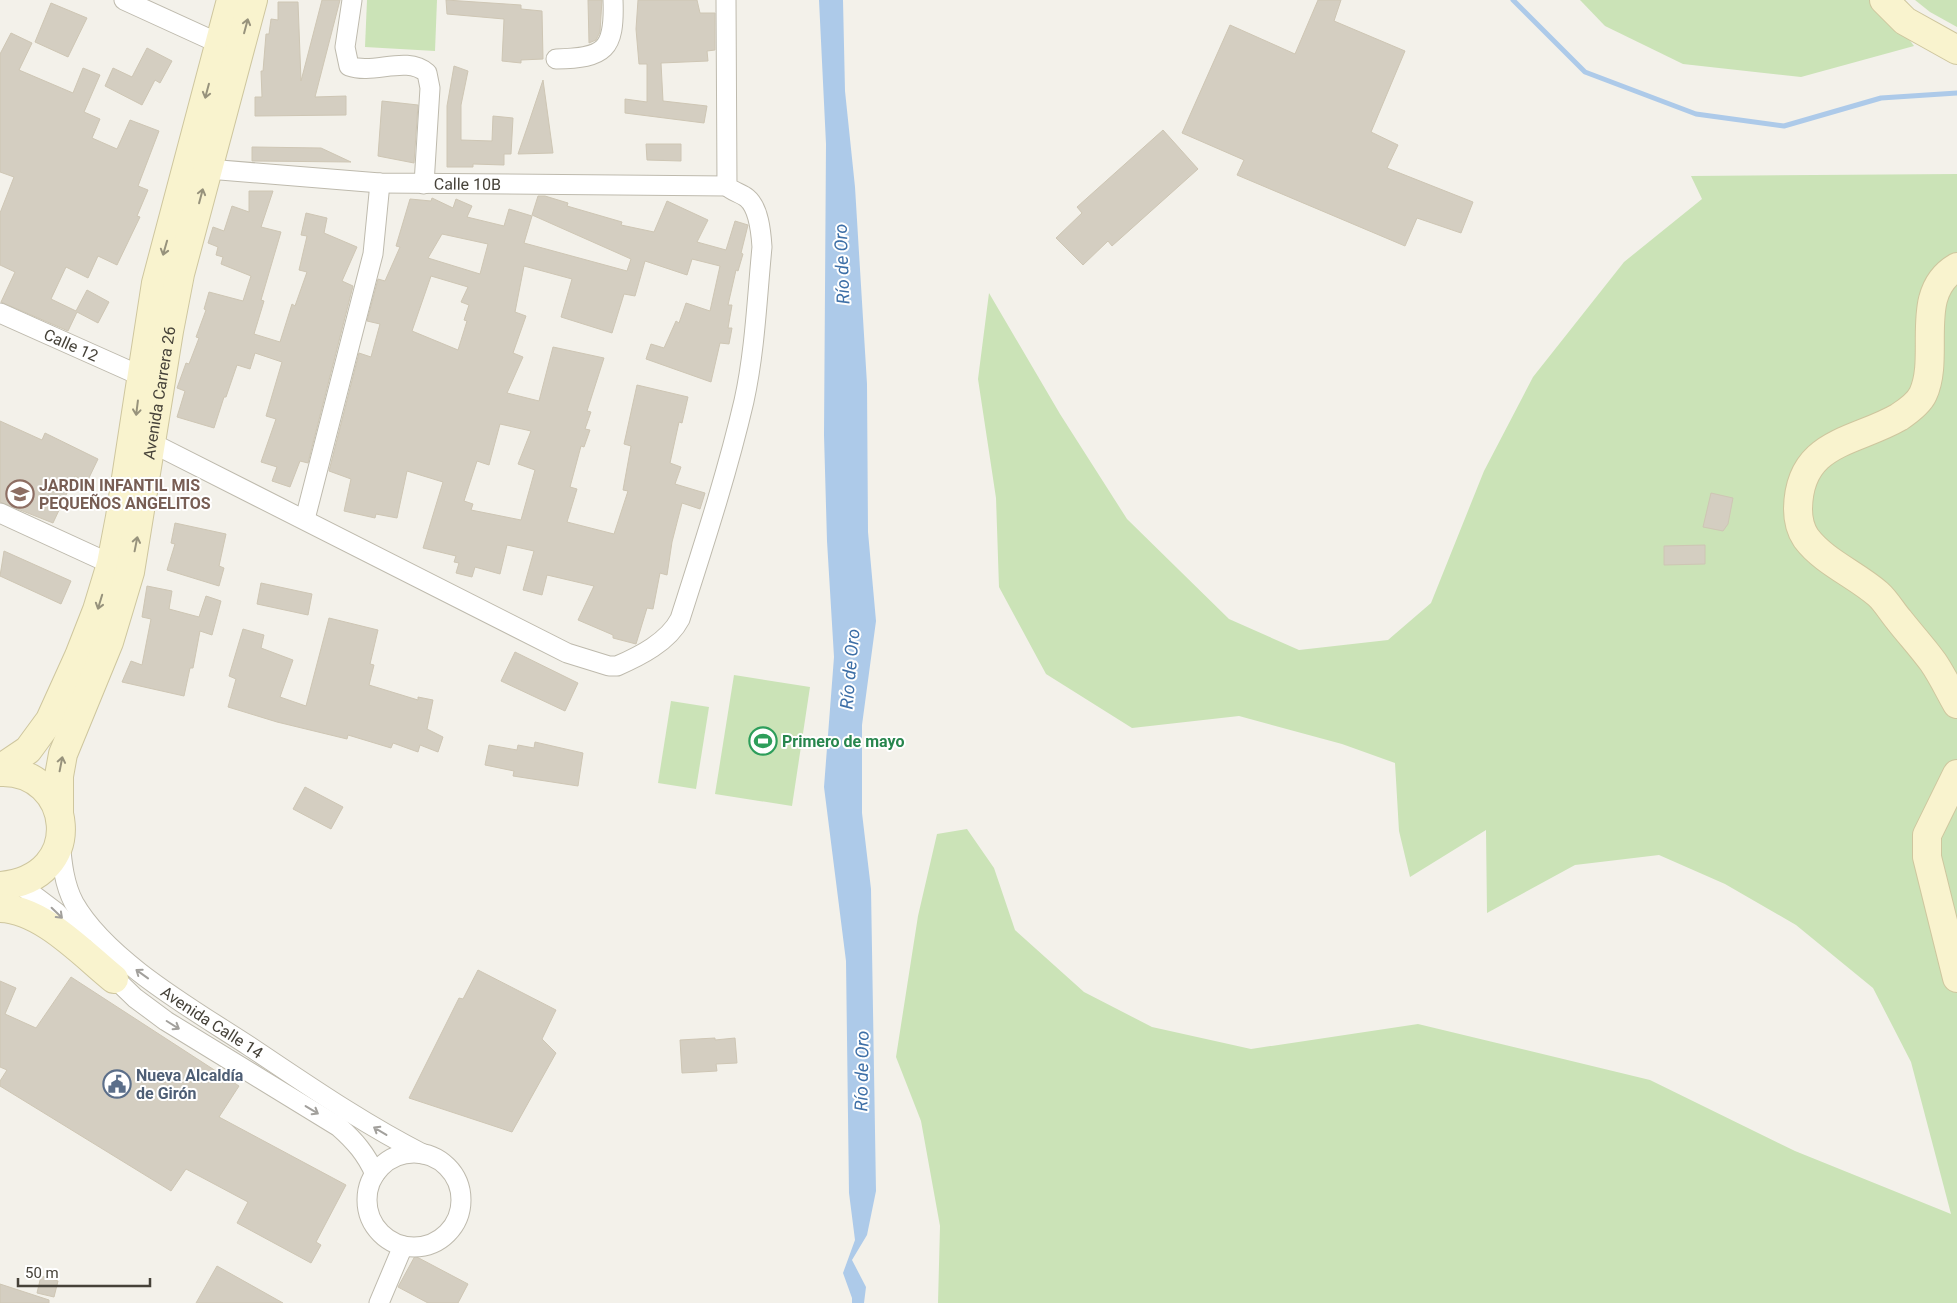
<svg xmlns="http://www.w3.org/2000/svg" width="1957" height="1303" viewBox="0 0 1957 1303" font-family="Roboto,sans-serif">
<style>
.green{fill:#cbe3b7}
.water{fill:#adcae9}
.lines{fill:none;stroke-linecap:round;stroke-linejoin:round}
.stream{stroke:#adcae9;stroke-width:5}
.building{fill:#d4cec1;stroke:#cec6b4;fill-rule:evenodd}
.street-casing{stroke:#bebaad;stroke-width:21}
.secondary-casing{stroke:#cec69e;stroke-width:30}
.street{stroke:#fff;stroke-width:19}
.secondary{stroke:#f9f3ce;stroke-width:28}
.oneway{stroke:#97927c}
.oneway2{stroke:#a2a09c}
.labels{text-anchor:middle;stroke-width:4;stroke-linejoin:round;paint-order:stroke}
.street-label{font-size:16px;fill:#464239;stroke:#fff}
.education-label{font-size:16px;font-weight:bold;fill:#785e54;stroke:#fff;text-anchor:start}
.leisure-label{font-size:16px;font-weight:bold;fill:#27864d;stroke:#fff;text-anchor:start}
.service-label{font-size:16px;font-weight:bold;fill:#4e5e75;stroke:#fff;text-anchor:start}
.water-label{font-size:18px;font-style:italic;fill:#3d6fa7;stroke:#fff}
</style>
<rect width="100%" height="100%" fill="#f3f1ea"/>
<g class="green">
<path d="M 367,0 L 437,0 L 435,51 L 365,47 Z"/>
<path d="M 1580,0 L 1880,0 L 1914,46 L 1801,77 L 1683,64 L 1605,26 Z"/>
<path d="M 1915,0 L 1957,0 L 1957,27 L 1930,12 Z"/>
<path d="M 1957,174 L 1957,1303 L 938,1303 L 940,1226 L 921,1121 L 896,1057 L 918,916 L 937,834 L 967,829 L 994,868 L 1015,930 L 1084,992 L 1152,1027 L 1251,1049 L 1418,1024 L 1650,1080 L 1795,1151 L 1951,1214 L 1911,1062 L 1873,988 L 1796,925 L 1725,884 L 1659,855 L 1575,865 L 1487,913 L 1486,830 L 1410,877 L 1399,831 L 1395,763 L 1342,744 L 1239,716 L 1132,728 L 1046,674 L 999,587 L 996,498 L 978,379 L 989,293 L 1060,414 L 1127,519 L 1229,619 L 1299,650 L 1388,640 L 1431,603 L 1484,471 L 1533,377 L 1624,262 L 1702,199 L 1691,176 Z"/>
<path d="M 734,675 L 810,687 L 792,806 L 715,794 Z"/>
<path d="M 671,701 L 709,707 L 696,789 L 658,783 Z"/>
</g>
<path class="water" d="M 819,0 L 843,0 L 845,91 L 855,187 L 867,384 L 868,532 L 876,621 L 862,725 L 862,813 L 871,889 L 876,1191 L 867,1235 L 852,1260 L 866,1287 L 864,1303 L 852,1303 L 852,1298 L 843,1273 L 855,1240 L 849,1193 L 846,961 L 824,787 L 834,657 L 827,541 L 824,435 L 826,144 Z"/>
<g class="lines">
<path class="stream" d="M 1513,0 L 1585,72 L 1696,114 L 1784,126 L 1881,98 L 1957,93"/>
</g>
<g class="building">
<path d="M 322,0 L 340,0 L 315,97 L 346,96 L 346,115 L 255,116 L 255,97 L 262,97 L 261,71 L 263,71 L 266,34 L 269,34 L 271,19 L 278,20 L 278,2 L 298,2 L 301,81 Z"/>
<path d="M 446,0 L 521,5 L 521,9 L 542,11 L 543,59 L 521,60 L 521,63 L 502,61 L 504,19 L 447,14 Z"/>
<path d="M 588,0 L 602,0 L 600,32 L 596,40 L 589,43 Z"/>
<path d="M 638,0 L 697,0 L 700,13 L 715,13 L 715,50 L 707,51 L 708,61 L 661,63 L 663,101 L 707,106 L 704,123 L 625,113 L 625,99 L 647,102 L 647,64 L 639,64 L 636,29 Z"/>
<path d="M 1318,0 L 1341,0 L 1334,21 L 1405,51 L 1371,132 L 1398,145 L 1387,168 L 1473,202 L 1461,233 L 1417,218 L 1405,246 L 1237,175 L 1244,160 L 1182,133 L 1230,25 L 1295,54 Z"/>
<path d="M 51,3 L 87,18 L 68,57 L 35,42 Z"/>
<path d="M 11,33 L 32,43 L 19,70 L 73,93 L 83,68 L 100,75 L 84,112 L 100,119 L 92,138 L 117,149 L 130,120 L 159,131 L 138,186 L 148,190 L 137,216 L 140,217 L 117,265 L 98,256 L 88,278 L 66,267 L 51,299 L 76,311 L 87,290 L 109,302 L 98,323 L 77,312 L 68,331 L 1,302 L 15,272 L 0,265 L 0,213 L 14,177 L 0,172 L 0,54 Z"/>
<path d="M 147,48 L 172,61 L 160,83 L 155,80 L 142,105 L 105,86 L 113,68 L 132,77 Z"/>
<path d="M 454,66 L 468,71 L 461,105 L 461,140 L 492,141 L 493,116 L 513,118 L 511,154 L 504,154 L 504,165 L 473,164 L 473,167 L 447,167 L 447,106 Z"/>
<path d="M 543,80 L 553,153 L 518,154 L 528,125 Z"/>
<path d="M 382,101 L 418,105 L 414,163 L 378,156 Z"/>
<path d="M 1163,130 L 1198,169 L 1112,246 L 1108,241 L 1083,265 L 1056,238 L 1082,213 L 1077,207 Z"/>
<path d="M 646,144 L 681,144 L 681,161 L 647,160 Z"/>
<path d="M 252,147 L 321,148 L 351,162 L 252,161 Z"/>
<path d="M 249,191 L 273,191 L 261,227 L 281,232 L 261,300 L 264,301 L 254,334 L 280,342 L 292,304 L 295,306 L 307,272 L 299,270 L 307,236 L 301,235 L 306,213 L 327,218 L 324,233 L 357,247 L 342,281 L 353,286 L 308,463 L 300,461 L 290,487 L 272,481 L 277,467 L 261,462 L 276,419 L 266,416 L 282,362 L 255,353 L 250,369 L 237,365 L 226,397 L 224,397 L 214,428 L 177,417 L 185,391 L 177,388 L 186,363 L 189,364 L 199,338 L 196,337 L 206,310 L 204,309 L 209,292 L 243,301 L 251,276 L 221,264 L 223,257 L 216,255 L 218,247 L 208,243 L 213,227 L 224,231 L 232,206 L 249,212 Z"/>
<path d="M 538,196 L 545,196 L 568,203 L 567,206 L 622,222 L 621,225 L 654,232 L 667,201 L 708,220 L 697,242 L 726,250 L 735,221 L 748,225 L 741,253 L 743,254 L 738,271 L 736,270 L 728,305 L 732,305 L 728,328 L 732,328 L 729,344 L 720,343 L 711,382 L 646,359 L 651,344 L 664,348 L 676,321 L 679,323 L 686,303 L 710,311 L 720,266 L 692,259 L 687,275 L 645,261 L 635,296 L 624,294 L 612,333 L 561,317 L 572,279 L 524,266 L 515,312 L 526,316 L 513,353 L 523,357 L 507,393 L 539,401 L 553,347 L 604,358 L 587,411 L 591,412 L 585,429 L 590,430 L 584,447 L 581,446 L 570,487 L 577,489 L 567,522 L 614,534 L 628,491 L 623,490 L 631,446 L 624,444 L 637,385 L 688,397 L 682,423 L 679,422 L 670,463 L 681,467 L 675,484 L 705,493 L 700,509 L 682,503 L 672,542 L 667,575 L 660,573 L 653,609 L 647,608 L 636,644 L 613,638 L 613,635 L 578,620 L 594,586 L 547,575 L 542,595 L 523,590 L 534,551 L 507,545 L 500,574 L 475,567 L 472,577 L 456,573 L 459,563 L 454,562 L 456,556 L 423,548 L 443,482 L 407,471 L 397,518 L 376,514 L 375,518 L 344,511 L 351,479 L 329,471 L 359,353 L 371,357 L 380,324 L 367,321 L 378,279 L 385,281 L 400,247 L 396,246 L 410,199 L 431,201 L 432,198 L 453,208 L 456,199 L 472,206 L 467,217 L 504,226 L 509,209 L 532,216 L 524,243 L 627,271 L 631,259 L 532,215 ZM 442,234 L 488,244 L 480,274 L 428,258 ZM 431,276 L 468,287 L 461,302 L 469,305 L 464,320 L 467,321 L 458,350 L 412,331 ZM 500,424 L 531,431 L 518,464 L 535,470 L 521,520 L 471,510 L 473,504 L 464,501 L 477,461 L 489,465 Z"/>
<path d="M 0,421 L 42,440 L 45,433 L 98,459 L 87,482 L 75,476 L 53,523 L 0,502 Z"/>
<path d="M 1711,493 L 1733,498 L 1728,524 L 1723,531 L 1703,527 Z"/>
<path d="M 175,523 L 226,534 L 219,566 L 224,568 L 219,586 L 167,570 L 175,544 L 171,543 Z"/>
<path d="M 1705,545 L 1705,564 L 1664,565 L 1664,546 Z"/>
<path d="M 4,551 L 71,581 L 61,604 L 0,576 Z"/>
<path d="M 261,583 L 312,594 L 308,615 L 257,604 Z"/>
<path d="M 147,586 L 172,591 L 169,609 L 199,617 L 206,596 L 221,601 L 212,635 L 200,631 L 193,668 L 190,668 L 184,696 L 122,682 L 131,661 L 142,665 L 151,619 L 142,617 Z"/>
<path d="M 329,618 L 378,630 L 370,664 L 374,665 L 369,685 L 418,700 L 418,697 L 433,700 L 427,729 L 443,737 L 438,752 L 420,745 L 418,752 L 393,743 L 391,748 L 348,735 L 347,739 L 277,722 L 228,707 L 236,679 L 229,676 L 243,629 L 264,635 L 261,648 L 293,660 L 280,697 L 306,706 Z"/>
<path d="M 515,652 L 578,683 L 565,711 L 501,681 Z"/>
<path d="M 535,742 L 583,753 L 578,786 L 513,776 L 514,771 L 485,765 L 489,745 L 517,750 L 518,745 L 534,748 Z"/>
<path d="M 305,787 L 343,807 L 331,829 L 293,809 Z"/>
<path d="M 478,970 L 556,1010 L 542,1039 L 556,1053 L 512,1132 L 409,1098 L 459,998 L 463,999 Z"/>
<path d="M 71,977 L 239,1086 L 219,1117 L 346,1185 L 316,1242 L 321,1245 L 311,1263 L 237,1223 L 248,1202 L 186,1169 L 171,1191 L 0,1086 L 0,1081 L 7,1070 L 0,1067 L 0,981 L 16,988 L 5,1014 L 36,1028 Z"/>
<path d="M 715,1038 L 715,1040 L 735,1038 L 737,1063 L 716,1064 L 717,1071 L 682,1073 L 680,1040 Z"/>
<path d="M 415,1256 L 468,1284 L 458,1303 L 428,1303 L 398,1287 Z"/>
<path d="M 217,1266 L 283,1303 L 196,1303 Z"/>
<path d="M 41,1276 L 58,1281 L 54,1297 L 37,1293 Z"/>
<path d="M 0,1284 L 49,1300 L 49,1303 L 0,1303 Z"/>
</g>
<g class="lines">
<g class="street-casing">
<g id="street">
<path d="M 124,0 L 229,48"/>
<path d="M 352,0 L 345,47 L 349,66 C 374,75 406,55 427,73 L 430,88 L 424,184"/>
<path d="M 556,59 C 605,58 615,50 613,0"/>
<path id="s1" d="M 208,169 L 380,183 L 727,186"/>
<path id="s2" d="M 0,313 L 141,376"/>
<path d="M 152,443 L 567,653 L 609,666 L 617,666 C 640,656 668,642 680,619 C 703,547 727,474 744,401 C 755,351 757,298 762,247 C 761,232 759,208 747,198 C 741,193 733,192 727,186 L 726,0"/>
<path d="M 0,513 L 111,564"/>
<path d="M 305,519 L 373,254 L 380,183"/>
<path id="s3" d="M 60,841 C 62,863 64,884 74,903 C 107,961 194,1010 249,1046 C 306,1084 362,1123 423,1154"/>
<path d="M 19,884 L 56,912 L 81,939"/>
<path d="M 106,970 L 135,998 L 166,1021 L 339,1127 C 355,1141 366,1154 375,1174"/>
<circle cx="414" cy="1200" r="47"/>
<path d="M 379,1303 L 403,1246"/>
</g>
</g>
<g class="secondary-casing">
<g id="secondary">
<path d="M 1884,0 L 1905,21 L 1957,50"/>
<path d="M 1957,267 C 1912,293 1941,355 1923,394 C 1919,403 1908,411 1899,417 C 1854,443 1799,441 1798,509 C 1798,518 1800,529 1806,538 C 1824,562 1855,574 1878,594 C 1886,601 1892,612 1899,620 C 1910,634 1922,647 1933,662 C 1942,675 1949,690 1957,704"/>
<path d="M 0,769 L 28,750 L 50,720 L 79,656 L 97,610 L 111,564 L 120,517 L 156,283 L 231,0"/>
<path d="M 0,772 C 73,769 89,878 0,886"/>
<path d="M 1957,774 L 1927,835 L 1927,857 L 1957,978"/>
<path id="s4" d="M 59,812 L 59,776 L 63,754 L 109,642 L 130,572 L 169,331 L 180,274 L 253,0"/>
<path d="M 0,908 C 42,909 83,954 114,979"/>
</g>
</g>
<use href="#street" class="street"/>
<use href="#secondary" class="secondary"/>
</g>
<defs><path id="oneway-shaft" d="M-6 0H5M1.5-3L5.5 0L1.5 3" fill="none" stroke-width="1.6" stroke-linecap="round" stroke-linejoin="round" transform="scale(1.25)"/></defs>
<g class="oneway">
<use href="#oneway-shaft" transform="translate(246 26) rotate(-75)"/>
<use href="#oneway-shaft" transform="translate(207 91) rotate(105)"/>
<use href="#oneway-shaft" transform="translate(201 196) rotate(-75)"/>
<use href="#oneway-shaft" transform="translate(165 248) rotate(106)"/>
<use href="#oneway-shaft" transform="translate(137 408) rotate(97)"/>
<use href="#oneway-shaft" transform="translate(136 544) rotate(-79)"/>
<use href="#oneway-shaft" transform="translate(100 602) rotate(107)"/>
<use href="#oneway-shaft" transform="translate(61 764) rotate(-79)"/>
</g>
<g class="oneway2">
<use href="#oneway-shaft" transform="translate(57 913) rotate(44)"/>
<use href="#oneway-shaft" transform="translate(142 974) rotate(-144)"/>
<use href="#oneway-shaft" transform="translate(173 1025) rotate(32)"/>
<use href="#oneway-shaft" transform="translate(312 1110) rotate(31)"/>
<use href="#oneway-shaft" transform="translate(380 1131) rotate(-149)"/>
</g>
<defs>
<g id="school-ring" transform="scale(1.4375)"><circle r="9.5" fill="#fff" stroke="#8d6e63" stroke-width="1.5"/><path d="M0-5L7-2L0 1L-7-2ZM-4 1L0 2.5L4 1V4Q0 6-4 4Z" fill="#8d6e63"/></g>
<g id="stadium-ring" transform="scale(1.4375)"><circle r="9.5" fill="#fff" stroke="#2e9e5b" stroke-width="1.5"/><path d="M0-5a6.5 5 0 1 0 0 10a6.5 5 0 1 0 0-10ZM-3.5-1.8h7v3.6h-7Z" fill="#2e9e5b"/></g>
<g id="civic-ring" transform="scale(1.4375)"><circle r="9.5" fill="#fff" stroke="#5c6f8a" stroke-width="1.5"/><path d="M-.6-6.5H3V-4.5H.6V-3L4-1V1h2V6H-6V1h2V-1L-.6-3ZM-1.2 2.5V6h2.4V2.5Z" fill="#5c6f8a"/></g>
</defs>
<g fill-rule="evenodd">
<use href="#school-ring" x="20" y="494"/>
<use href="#stadium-ring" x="763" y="741"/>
<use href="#civic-ring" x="117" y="1084"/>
</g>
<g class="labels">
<g class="street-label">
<text dy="6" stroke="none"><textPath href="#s1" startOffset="260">Calle 10B</textPath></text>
<text dy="6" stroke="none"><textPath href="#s2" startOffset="78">Calle 12</textPath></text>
<text dy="6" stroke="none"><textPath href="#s4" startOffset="434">Avenida Carrera 26</textPath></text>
<text dy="6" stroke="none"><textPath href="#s3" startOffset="248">Avenida Calle 14</textPath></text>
</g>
<g class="education-label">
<text x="39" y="491">JARDIN INFANTIL MIS<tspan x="39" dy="18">PEQUEÑOS ANGELITOS</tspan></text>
</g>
<g class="leisure-label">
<text x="782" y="747">Primero de mayo</text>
</g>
<g class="service-label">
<text x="136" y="1081">Nueva Alcaldía<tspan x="136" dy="18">de Girón</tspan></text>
</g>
<g class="water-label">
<text transform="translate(842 264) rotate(-92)" y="6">Río de Oro</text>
<text transform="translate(850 669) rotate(-85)" y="6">Río de Oro</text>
<text transform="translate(862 1071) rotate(-89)" y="6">Río de Oro</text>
</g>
</g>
<path d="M18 1278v8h132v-8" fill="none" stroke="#464239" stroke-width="2.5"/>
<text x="25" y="1278" font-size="15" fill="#464239" stroke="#ffffff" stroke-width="4" paint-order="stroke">50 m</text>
</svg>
